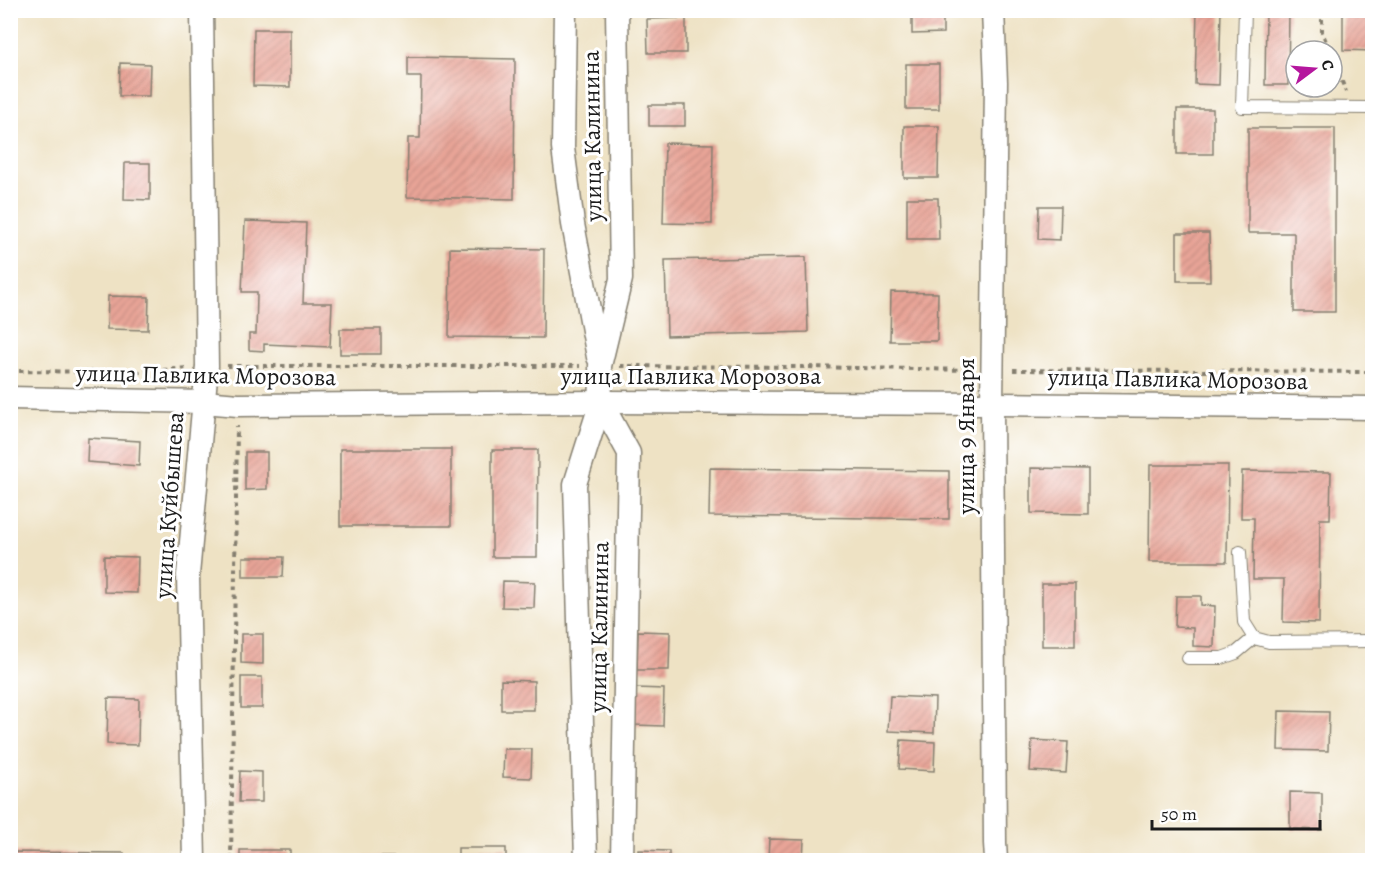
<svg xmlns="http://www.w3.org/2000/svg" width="1383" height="871" viewBox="0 0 1383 871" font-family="Alegreya,serif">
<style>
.building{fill:url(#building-hatch)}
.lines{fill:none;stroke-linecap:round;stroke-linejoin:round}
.service-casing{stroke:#857f70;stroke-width:14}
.minor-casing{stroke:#857f70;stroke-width:25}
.path{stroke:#857f70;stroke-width:4;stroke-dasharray:4.5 4.5;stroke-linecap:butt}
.service{stroke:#fff;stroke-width:12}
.minor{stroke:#fff;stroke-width:22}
.labels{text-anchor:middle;stroke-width:6;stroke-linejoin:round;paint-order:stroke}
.street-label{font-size:24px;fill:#1c1c1c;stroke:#fff}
</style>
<defs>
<pattern id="building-hatch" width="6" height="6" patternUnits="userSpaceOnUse" patternTransform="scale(1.5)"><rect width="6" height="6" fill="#e8a497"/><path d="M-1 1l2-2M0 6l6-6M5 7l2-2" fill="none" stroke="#c68d82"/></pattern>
</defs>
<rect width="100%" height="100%" fill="#fff"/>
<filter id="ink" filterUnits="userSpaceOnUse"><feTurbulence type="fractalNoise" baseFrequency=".0167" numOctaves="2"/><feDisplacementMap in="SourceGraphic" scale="12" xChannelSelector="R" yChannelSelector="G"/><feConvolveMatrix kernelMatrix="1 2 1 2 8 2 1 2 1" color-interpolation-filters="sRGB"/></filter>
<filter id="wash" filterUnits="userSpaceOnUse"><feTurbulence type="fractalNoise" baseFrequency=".008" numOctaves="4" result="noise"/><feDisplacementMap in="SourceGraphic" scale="24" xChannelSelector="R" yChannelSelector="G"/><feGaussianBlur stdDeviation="1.35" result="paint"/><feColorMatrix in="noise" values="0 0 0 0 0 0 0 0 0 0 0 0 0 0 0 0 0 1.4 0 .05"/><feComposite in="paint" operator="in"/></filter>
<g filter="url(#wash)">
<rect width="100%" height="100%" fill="#eee2c4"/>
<g id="blocks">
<g class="building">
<path d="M 912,10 L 943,10 L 943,33 L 912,34 Z"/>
<path d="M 1197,10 L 1221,10 L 1219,85 L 1195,84 Z"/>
<path d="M 1266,10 L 1289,10 L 1288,85 L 1265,85 Z"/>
<path d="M 1343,10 L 1372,10 L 1372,51 L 1343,50 Z"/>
<path d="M 686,18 L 686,53 L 648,53 L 647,19 Z"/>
<path d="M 254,29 L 290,29 L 290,87 L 253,86 Z"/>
<path d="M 408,57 L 515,59 L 514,199 L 407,197 L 408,138 L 420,138 L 421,77 L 408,77 Z"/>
<path d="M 120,63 L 150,64 L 149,96 L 119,96 Z"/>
<rect x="906" y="64" width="33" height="45"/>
<rect x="649" y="105" width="36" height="21"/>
<rect x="1177" y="109" width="36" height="45"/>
<path d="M 904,126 L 939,126 L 938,178 L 904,178 Z"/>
<path d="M 1248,128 L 1335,128 L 1335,312 L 1294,312 L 1294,233 L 1248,233 Z"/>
<path d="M 665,143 L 713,144 L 712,224 L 663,223 Z"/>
<path d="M 125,163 L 150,163 L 150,200 L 124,199 Z"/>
<path d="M 907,198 L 938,198 L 939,239 L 907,239 Z"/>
<path d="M 1039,206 L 1061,206 L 1060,240 L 1038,239 Z"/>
<path d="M 245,221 L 306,223 L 303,303 L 332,303 L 330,347 L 264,344 L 264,351 L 249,350 L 249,334 L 256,334 L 257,295 L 257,292 L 242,292 Z"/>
<path d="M 1177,233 L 1209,233 L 1210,281 L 1177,281 Z"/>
<path d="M 450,248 L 544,249 L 543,338 L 449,337 Z"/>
<path d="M 806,257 L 808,332 L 667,336 L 665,260 Z"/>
<path d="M 891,292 L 938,293 L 937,341 L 890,341 Z"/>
<path d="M 108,296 L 149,297 L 148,330 L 107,329 Z"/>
<rect x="340" y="329" width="41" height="25"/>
<path d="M 88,438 L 140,441 L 139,466 L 87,462 Z"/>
<rect x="340" y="449" width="111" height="77"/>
<path d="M 492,450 L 538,450 L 537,557 L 492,557 Z"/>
<path d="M 245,452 L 267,452 L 267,489 L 245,490 Z"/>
<path d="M 1150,465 L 1228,465 L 1227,562 L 1149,562 Z"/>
<path d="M 710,468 L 949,471 L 949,519 L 709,516 Z"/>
<path d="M 1031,468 L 1088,469 L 1088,514 L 1031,513 Z"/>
<path d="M 1242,471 L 1331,472 L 1330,519 L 1320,519 L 1319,623 L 1283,622 L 1284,579 L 1253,579 L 1254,518 L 1241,518 Z"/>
<path d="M 104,556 L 138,557 L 137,593 L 104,592 Z"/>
<path d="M 243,557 L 284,557 L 283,577 L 243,577 Z"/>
<path d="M 503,581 L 535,582 L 534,608 L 502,607 Z"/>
<rect x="1042" y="584" width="33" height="62"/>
<path d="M 1176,596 L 1201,596 L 1201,605 L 1215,606 L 1214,647 L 1193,646 L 1193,628 L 1175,627 Z"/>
<path d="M 638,631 L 670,632 L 669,670 L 637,670 Z"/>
<path d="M 241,634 L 263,634 L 263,664 L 241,663 Z"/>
<rect x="241" y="677" width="21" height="31"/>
<path d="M 501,680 L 534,681 L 534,710 L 501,710 Z"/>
<path d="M 636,688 L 664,689 L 663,726 L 635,725 Z"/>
<path d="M 890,696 L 935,698 L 934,733 L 888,731 Z"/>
<path d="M 108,698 L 139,699 L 138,745 L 107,744 Z"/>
<path d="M 1279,711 L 1329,712 L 1328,751 L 1278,750 Z"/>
<path d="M 901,740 L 935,742 L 934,771 L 899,769 Z"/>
<path d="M 1032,740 L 1068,742 L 1066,773 L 1030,771 Z"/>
<path d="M 504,749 L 532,749 L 531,778 L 503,777 Z"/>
<path d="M 240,771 L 262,772 L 262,802 L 239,802 Z"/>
<path d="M 1290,792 L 1322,793 L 1322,830 L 1290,829 Z"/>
<path d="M 769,839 L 804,840 L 803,860 L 768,860 Z"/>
<rect x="458" y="848" width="48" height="12"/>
<rect x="240" y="850" width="50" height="10"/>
<path d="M 638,850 L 669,851 L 669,860 L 638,860 Z"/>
<path d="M 10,852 L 124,853 L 124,860 L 10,860 Z"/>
<rect x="353" y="857" width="45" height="3"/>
<path d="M 893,857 L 930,858 L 930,860 L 892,860 Z"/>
</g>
</g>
</g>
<g filter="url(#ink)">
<use href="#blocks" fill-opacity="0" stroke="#857f70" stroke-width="1.5"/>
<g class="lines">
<g class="service-casing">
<g id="service">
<path d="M 1245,10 L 1242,107 L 1372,108"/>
<path d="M 1240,552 L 1244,622 L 1254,638 L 1269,642 L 1372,641"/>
<path d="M 1188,658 L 1222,658 L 1236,653 L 1254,638"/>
</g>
</g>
<g class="minor-casing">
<g id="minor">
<path d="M 565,10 L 563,148 L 573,224 L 598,357"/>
<path d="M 617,10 L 621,279 L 600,366 L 601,402 L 629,453 L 622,860"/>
<path d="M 993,10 L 996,82 L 992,404 L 995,843 L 996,860"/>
<path d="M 10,398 L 204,402 L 238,405 L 601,402 L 992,404 L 1372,408"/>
<path d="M 194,860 L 188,575 L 207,366 L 202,10"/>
<path d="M 586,860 L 575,484 L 601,402"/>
</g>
</g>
<g class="path">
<path d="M 1322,10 L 1322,32 L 1330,51"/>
<path d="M 1332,56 L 1346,92"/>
<path d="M 227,366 L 580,366"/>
<path d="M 620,366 L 803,367 L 973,370"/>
<path d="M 1013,370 L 1372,372"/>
<path d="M 10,371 L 140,372 L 187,368"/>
<path d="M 239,383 L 241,366"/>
<path d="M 231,860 L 237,426"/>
</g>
<use href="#service" class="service"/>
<use href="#minor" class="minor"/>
</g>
</g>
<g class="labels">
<g class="street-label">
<text transform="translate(592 136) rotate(-91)" y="8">улица Калинина</text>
<text transform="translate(206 375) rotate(1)" y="8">улица Павлика Морозова</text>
<text x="691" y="384">улица Павлика Морозова</text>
<text transform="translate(1178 379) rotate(1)" y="8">улица Павлика Морозова</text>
<text transform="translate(966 436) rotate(-90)" y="8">улица 9 Января</text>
<text transform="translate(169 505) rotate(-86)" y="8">улица Куйбышева</text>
<text transform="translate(599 627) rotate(-89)" y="8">улица Калинина</text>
</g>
</g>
<rect width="1383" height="871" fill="none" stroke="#fff" stroke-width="36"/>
<g transform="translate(1314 69) rotate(74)"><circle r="28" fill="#ffffff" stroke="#a4a4a4" stroke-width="1.5"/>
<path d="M0-4.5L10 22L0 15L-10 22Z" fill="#b5179e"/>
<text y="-9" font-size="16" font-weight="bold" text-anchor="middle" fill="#1c1c1c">С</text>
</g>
<path d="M1152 820v9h168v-9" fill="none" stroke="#1c1c1c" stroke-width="3"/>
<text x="1161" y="820" font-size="18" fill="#1c1c1c" stroke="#ffffff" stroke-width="4.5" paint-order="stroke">50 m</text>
</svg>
